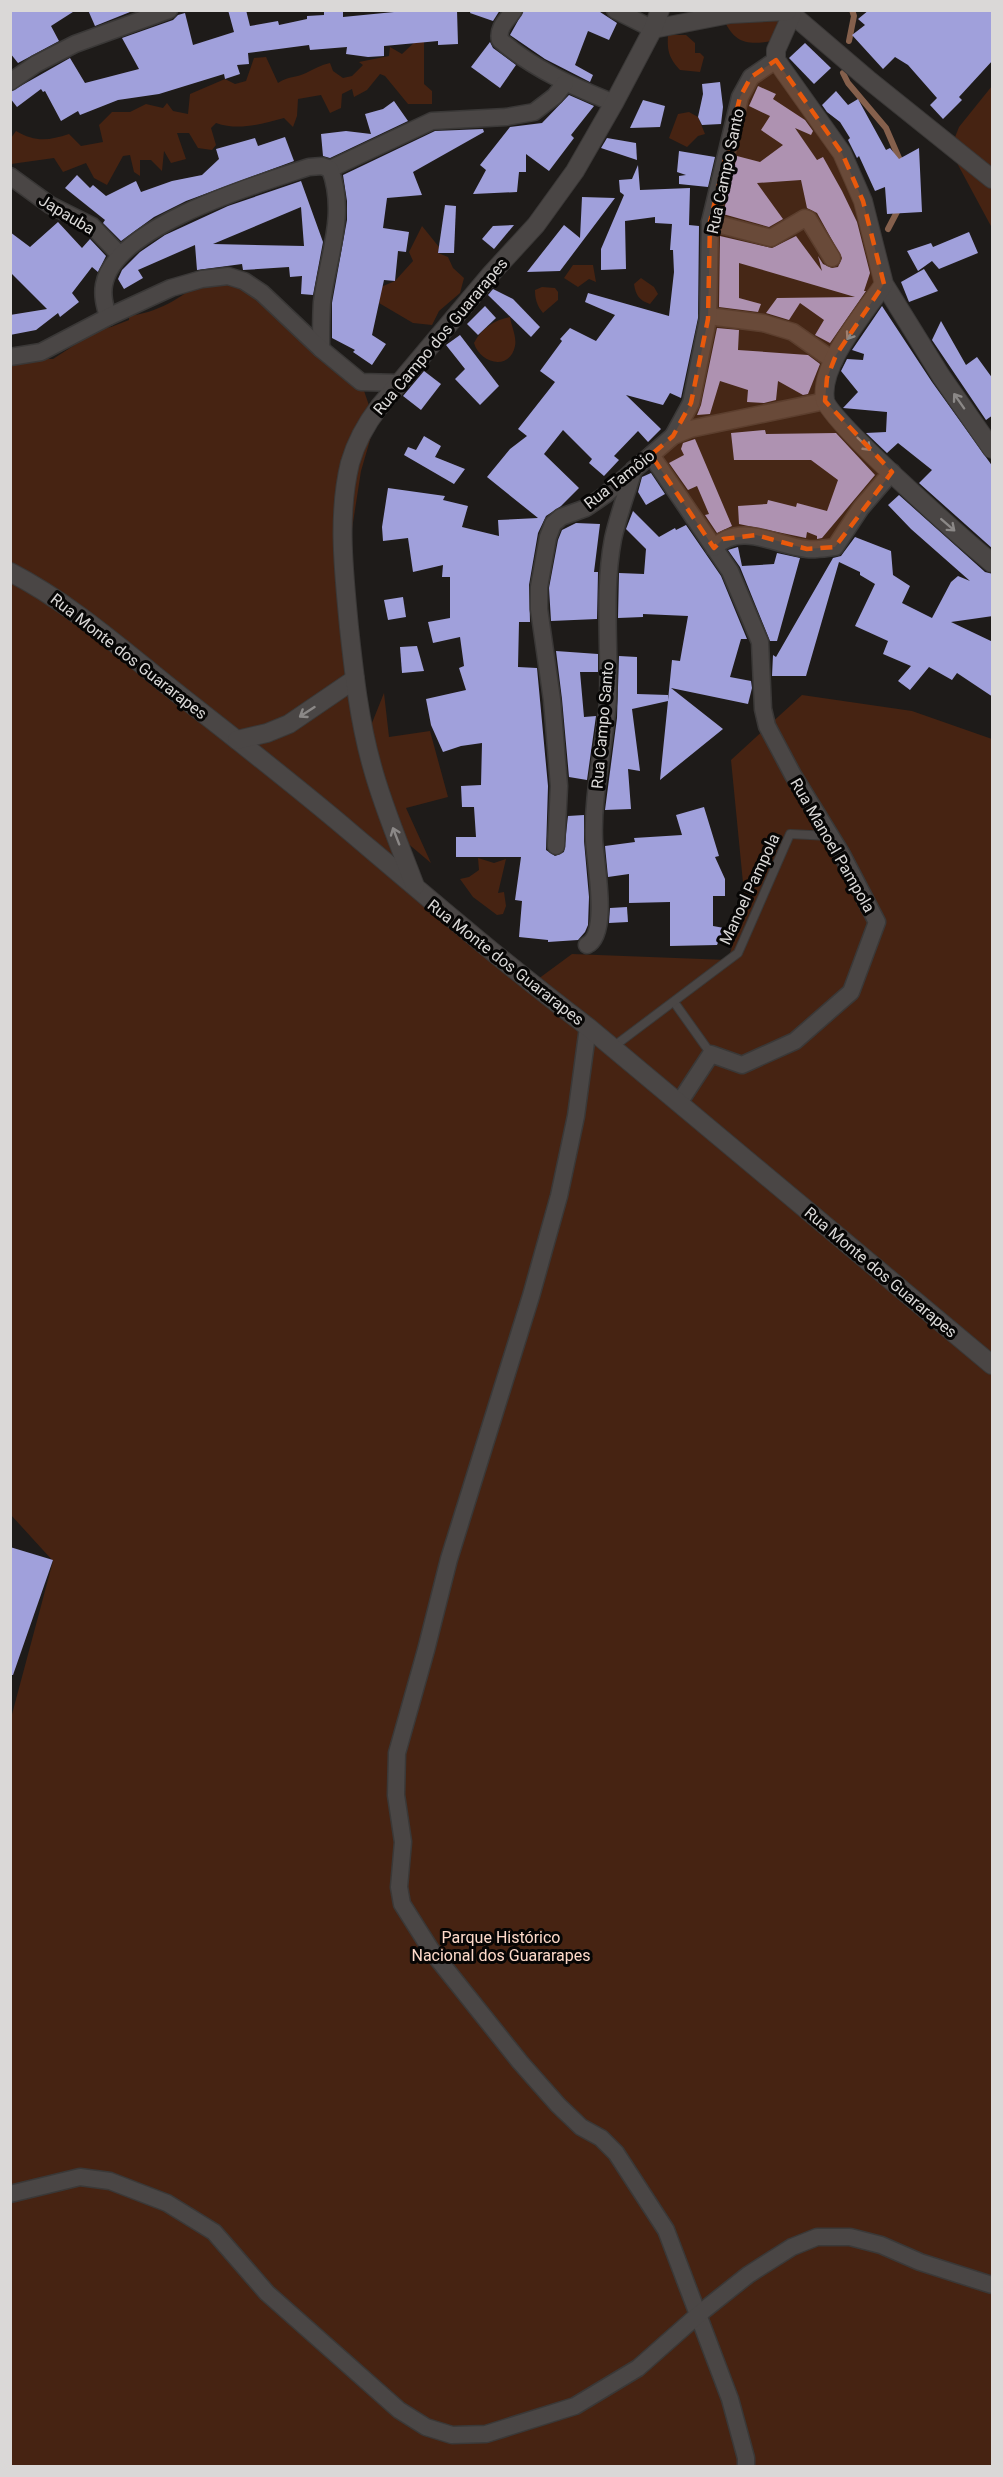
<svg xmlns="http://www.w3.org/2000/svg" width="1003" height="2477" viewBox="0 0 1003 2477" font-family="Roboto,sans-serif">
<style>
.green{fill:#462312}
.lines{fill:none;stroke-linecap:round;stroke-linejoin:round}
.stream{stroke:#85604c;stroke-width:6}
.building{fill:#a0a0db;fill-rule:evenodd}
.lane-casing{stroke:#3a3837;stroke-width:10}
.street-casing{stroke:#3a3837;stroke-width:19}
.secondary-casing{stroke:#3a3837;stroke-width:20}
.lane{stroke:#4a4645;stroke-width:8}
.street{stroke:#4a4645;stroke-width:16}
.secondary{stroke:#4a4645;stroke-width:18}
.oneway{stroke:#8b8887}
.marked{fill:#e8590c;fill-opacity:0.2;stroke:#e8590c;stroke-width:4.5;stroke-dasharray:12 8;stroke-linejoin:round}
.labels{text-anchor:middle;stroke-width:6;stroke-linejoin:round;paint-order:stroke}
.street-label{font-size:16px;fill:#dad8d7;stroke:#070605}
.park-label{font-size:16px;fill:#fedaca;stroke:#070605}
</style>
<rect width="100%" height="100%" fill="#1e1b19"/>
<g class="green">
<path d="M 781,18 L 773,41 C 748,45 735,44 724,20 Z"/>
<path d="M 668,35 L 686,35 L 695,43 L 695,53 L 700,53 L 704,57 L 700,72 L 680,70 C 669,58 667,51 668,35 Z"/>
<path d="M 419,38 L 424,42 L 424,84 L 432,91 L 432,104 L 408,104 L 385,76 L 380,74 L 367,90 L 354,97 L 352,89 L 342,94 L 341,108 L 330,113 L 321,95 L 298,99 L 297,116 L 293,127 L 284,118 C 261,124 239,131 216,123 L 211,128 L 216,145 L 212,150 L 198,148 L 189,133 L 177,133 L 186,159 L 171,163 L 164,151 L 162,171 L 151,160 L 140,160 L 140,176 L 134,172 L 130,155 L 123,156 L 107,185 L 94,178 L 86,163 L 63,172 L 54,158 L 11,164 L 11,138 L 16,131 C 35,142 48,141 69,134 L 81,146 L 103,142 L 99,125 L 112,112 L 130,112 L 146,104 L 163,108 L 167,103 L 173,111 L 188,114 L 190,94 L 225,79 L 235,84 L 246,81 L 254,58 L 266,57 L 278,83 C 288,76 296,78 306,73 C 314,69 321,65 330,63 L 333,71 L 343,78 L 352,76 L 363,65 L 359,62 L 389,56 L 390,47 L 402,54 Z"/>
<path d="M 992,86 L 992,228 L 950,150 L 959,127 Z"/>
<path d="M 689,112 L 698,117 L 705,134 L 698,136 L 687,147 L 669,138 L 678,114 Z"/>
<path d="M 422,226 L 439,247 L 438,253 L 448,257 L 453,268 L 464,278 L 460,293 L 439,311 L 432,325 L 413,323 L 379,303 L 380,299 L 374,295 L 376,289 L 395,281 L 413,261 L 409,252 Z"/>
<path d="M 573,265 L 593,265 L 596,282 L 589,279 L 578,287 L 564,278 Z"/>
<path d="M 641,278 L 654,287 L 658,294 L 650,304 C 639,300 636,296 634,284 Z"/>
<path d="M 202,280 L 232,283 L 254,290 L 361,382 L 375,423 L 361,471 L 352,529 L 352,601 L 367,726 L 372,723 L 384,693 L 389,737 L 430,731 L 448,797 L 406,808 L 431,863 L 393,831 L 417,891 L 534,982 L 572,954 L 728,960 L 745,903 L 731,760 L 802,695 L 912,711 L 992,739 L 992,2466 L 11,2466 L 11,1718 L 53,1561 L 11,1515 L 11,359 L 53,359 L 99,329 L 111,327 L 129,320 L 129,316 C 156,313 182,298 202,280 Z"/>
<path d="M 542,287 L 555,288 L 558,292 L 558,300 L 543,313 C 537,306 535,299 535,290 Z"/>
<path d="M 510,317 C 511,325 517,337 515,346 C 510,371 480,364 474,343 C 481,329 494,320 510,317 Z"/>
<path d="M 478,858 L 494,863 L 506,859 L 498,893 L 504,892 L 506,906 L 503,914 L 497,915 L 473,897 L 460,879 L 469,877 L 479,870 Z"/>
</g>
<g class="lines">
<g class="stream">
<path d="M 849,41 L 854,16 L 852,10"/>
<path d="M 843,73 L 848,83 L 886,128 L 902,165"/>
<path d="M 888,229 L 899,208"/>
</g>
</g>
<g class="building">
<path d="M 10,10 L 76,10 L 51,26 L 59,41 L 18,63 L 10,53 Z"/>
<path d="M 88,10 L 135,10 L 95,26 Z"/>
<path d="M 228,10 L 246,10 L 250,26 L 278,21 L 279,25 L 307,19 L 307,16 L 324,15 L 324,10 L 343,10 L 343,17 L 394,12 L 393,10 L 457,10 L 458,44 L 438,45 L 438,41 L 384,46 L 384,56 L 368,57 L 346,54 L 347,47 L 310,50 L 309,45 L 248,53 L 249,64 L 237,65 L 240,74 L 225,79 L 224,74 L 159,94 L 118,100 L 80,115 L 78,111 L 61,121 L 45,91 L 43,92 L 41,89 L 17,107 L 10,98 L 10,92 L 70,58 L 85,83 L 139,69 L 122,38 L 173,20 L 178,15 L 185,13 L 193,45 L 234,32 Z"/>
<path d="M 471,10 L 500,10 L 493,21 L 470,13 Z"/>
<path d="M 524,10 L 597,10 L 617,23 L 609,40 L 588,31 L 575,65 L 593,75 L 590,82 L 545,59 L 510,35 Z"/>
<path d="M 869,10 L 993,10 L 993,60 L 959,97 L 962,100 L 943,119 L 930,105 L 937,98 L 908,65 L 895,57 L 883,69 L 852,35 L 865,25 L 858,19 Z"/>
<path d="M 490,42 L 493,48 L 516,65 L 500,88 L 471,67 Z"/>
<path d="M 805,43 L 831,68 L 814,84 L 789,58 Z"/>
<path d="M 720,82 L 723,107 L 721,124 L 702,125 L 698,117 L 703,94 L 702,84 Z"/>
<path d="M 758,86 L 776,94 L 773,99 L 805,120 L 813,131 L 811,135 L 795,128 L 817,160 L 823,157 L 842,191 L 857,222 L 870,273 L 864,291 L 866,291 L 830,343 L 815,335 L 824,320 L 800,303 L 789,320 L 766,313 L 777,298 L 855,297 L 739,263 L 739,298 L 761,304 L 758,312 L 719,307 L 720,236 L 772,248 L 796,236 L 822,271 L 818,256 L 823,264 L 832,268 L 838,267 L 842,258 L 817,213 L 807,208 L 801,180 L 757,183 L 783,219 L 769,227 L 723,214 L 737,156 L 760,162 L 783,145 L 761,130 L 770,116 L 749,106 Z"/>
<path d="M 836,91 L 848,105 L 858,99 L 886,150 L 890,148 L 899,159 L 919,148 L 922,212 L 887,214 L 885,187 L 875,191 L 859,156 L 857,158 L 848,140 L 850,138 L 840,122 L 827,112 L 822,105 Z"/>
<path d="M 569,95 L 594,106 L 571,135 L 574,138 L 549,171 L 526,154 L 526,172 L 519,172 L 517,192 L 473,194 L 486,170 L 480,165 L 510,127 L 542,123 Z"/>
<path d="M 643,100 L 665,106 L 660,127 L 630,128 Z"/>
<path d="M 394,101 L 408,121 L 330,158 L 323,156 L 321,134 L 346,131 L 371,134 L 365,114 L 383,109 Z"/>
<path d="M 483,129 L 484,132 L 413,172 L 422,195 L 387,198 L 383,228 L 409,232 L 406,252 L 398,251 L 395,281 L 384,280 L 372,335 L 386,344 L 372,365 L 353,352 L 355,350 L 332,338 L 332,303 L 347,220 L 347,201 L 343,175 L 435,131 Z"/>
<path d="M 285,137 L 294,161 L 186,201 L 154,217 L 121,241 L 103,223 L 105,220 L 65,188 L 77,175 L 90,188 L 93,185 L 106,196 L 136,181 L 141,192 L 172,181 L 202,175 L 219,159 L 216,149 L 255,138 L 258,146 Z"/>
<path d="M 607,138 L 636,143 L 637,160 L 601,148 Z"/>
<path d="M 679,151 L 715,157 L 708,187 L 679,184 L 679,176 L 686,175 L 677,172 Z"/>
<path d="M 638,165 L 640,190 L 690,188 L 689,225 L 699,226 L 698,318 L 681,398 L 670,393 L 663,405 L 626,395 L 661,429 L 648,442 L 638,431 L 614,456 L 619,460 L 604,476 L 589,463 L 592,459 L 563,430 L 544,454 L 579,488 L 561,506 L 546,516 L 538,533 L 529,585 L 530,622 L 519,622 L 518,667 L 537,668 L 548,786 L 546,850 L 555,856 L 564,852 L 568,816 L 584,815 L 584,841 L 589,897 L 588,925 L 585,932 L 578,940 L 548,942 L 548,940 L 519,937 L 522,901 L 515,900 L 521,857 L 456,857 L 456,837 L 476,837 L 474,807 L 462,807 L 461,786 L 481,785 L 482,743 L 461,746 L 443,752 L 431,725 L 426,699 L 466,690 L 459,668 L 464,666 L 460,637 L 433,643 L 428,622 L 450,618 L 450,577 L 442,577 L 443,565 L 413,572 L 408,538 L 383,541 L 382,527 L 388,488 L 445,496 L 443,500 L 468,506 L 462,527 L 499,536 L 498,520 L 538,518 L 487,477 L 510,449 L 527,436 L 518,429 L 555,382 L 540,371 L 562,341 L 560,339 L 570,328 L 596,341 L 615,315 L 585,302 L 588,293 L 669,316 L 674,272 L 673,250 L 670,250 L 672,224 L 655,223 L 655,217 L 625,221 L 626,269 L 601,270 L 601,249 L 624,195 L 620,192 L 619,180 L 632,179 Z"/>
<path d="M 301,181 L 323,242 L 313,295 L 301,294 L 302,276 L 290,277 L 289,267 L 243,270 L 242,264 L 197,270 L 195,245 L 138,270 L 143,278 L 124,289 L 118,279 L 122,270 L 140,252 L 165,235 L 228,206 ZM 301,207 L 304,246 L 213,244 Z"/>
<path d="M 582,197 L 615,198 L 560,271 L 527,272 L 564,225 L 580,238 Z"/>
<path d="M 445,205 L 456,206 L 454,253 L 438,253 Z"/>
<path d="M 58,222 L 82,248 L 90,239 L 106,256 L 98,272 L 92,267 L 72,293 L 79,302 L 60,317 L 58,313 L 36,330 L 10,335 L 10,315 L 47,309 L 10,272 L 10,232 L 30,247 Z"/>
<path d="M 514,225 L 494,249 L 482,239 L 493,226 Z"/>
<path d="M 969,232 L 978,253 L 939,269 L 932,261 L 918,271 L 907,251 L 931,243 L 933,247 Z"/>
<path d="M 924,269 L 938,291 L 909,302 L 901,282 Z"/>
<path d="M 493,289 L 513,299 L 540,327 L 531,337 L 488,295 Z"/>
<path d="M 485,306 L 496,318 L 478,335 L 467,324 Z"/>
<path d="M 882,306 L 932,382 L 993,467 L 993,549 L 919,483 L 932,470 L 898,443 L 887,453 L 866,433 L 886,432 L 887,412 L 843,408 L 858,392 L 841,371 L 847,359 L 863,360 L 864,354 L 852,350 Z"/>
<path d="M 941,321 L 966,365 L 977,357 L 993,379 L 993,415 L 986,420 L 932,340 Z"/>
<path d="M 717,328 L 739,330 L 738,350 L 808,355 L 820,364 L 808,394 L 803,395 L 778,381 L 776,400 L 764,403 L 747,402 L 748,390 L 720,381 L 710,414 L 697,415 L 701,405 Z"/>
<path d="M 460,335 L 499,386 L 480,405 L 455,379 L 465,369 L 446,345 Z"/>
<path d="M 424,371 L 441,384 L 421,410 L 403,396 Z"/>
<path d="M 765,430 L 766,434 L 836,433 L 875,475 L 822,538 L 817,539 L 817,536 L 807,532 L 806,538 L 739,524 L 738,506 L 767,504 L 768,500 L 796,507 L 797,503 L 827,511 L 838,480 L 811,460 L 734,460 L 731,433 Z"/>
<path d="M 424,436 L 441,446 L 435,457 L 465,469 L 454,484 L 404,455 L 408,447 L 416,450 Z"/>
<path d="M 695,439 L 732,526 L 717,533 L 705,515 L 709,514 L 697,486 L 688,490 L 669,463 L 684,455 L 681,449 L 683,443 Z"/>
<path d="M 651,473 L 665,494 L 646,505 L 638,492 L 642,477 Z"/>
<path d="M 899,495 L 985,572 L 993,574 L 993,616 L 951,622 L 993,642 L 993,697 L 957,673 L 952,680 L 929,667 L 910,690 L 898,681 L 911,666 L 883,654 L 888,641 L 855,626 L 875,584 L 860,575 L 860,572 L 839,562 L 806,676 L 772,676 L 773,655 L 776,657 L 833,558 L 841,556 L 855,537 L 891,551 L 893,575 L 910,586 L 902,603 L 932,618 L 951,582 L 958,576 L 970,581 L 911,529 L 888,505 Z"/>
<path d="M 633,511 L 659,537 L 675,528 L 676,530 L 686,525 L 721,576 L 747,639 L 741,639 L 730,677 L 751,681 L 752,688 L 748,704 L 671,688 L 723,729 L 660,780 L 668,701 L 632,709 L 640,771 L 628,769 L 631,809 L 605,810 L 617,718 L 619,656 L 637,657 L 637,694 L 668,695 L 668,700 L 672,660 L 680,661 L 688,616 L 643,614 L 643,617 L 618,618 L 619,573 L 644,574 L 646,549 L 626,529 Z"/>
<path d="M 576,523 L 600,524 L 594,572 L 598,572 L 597,619 L 551,621 L 549,588 L 558,540 L 562,530 Z"/>
<path d="M 738,547 L 742,566 L 774,564 L 777,553 L 800,558 L 777,641 L 770,641 L 740,567 L 728,550 Z"/>
<path d="M 403,597 L 406,617 L 388,620 L 384,600 Z"/>
<path d="M 417,646 L 424,671 L 402,673 L 400,647 Z"/>
<path d="M 556,651 L 598,654 L 598,672 L 580,672 L 584,717 L 596,716 L 587,780 L 569,777 L 562,699 Z"/>
<path d="M 704,807 L 719,856 L 715,857 L 725,879 L 725,896 L 713,896 L 713,926 L 724,928 L 717,945 L 670,946 L 670,902 L 629,903 L 629,874 L 608,877 L 605,846 L 635,842 L 634,838 L 682,835 L 676,815 Z"/>
<path d="M 627,907 L 628,922 L 609,923 L 610,908 Z"/>
<path d="M 10,1547 L 53,1560 L 13,1675 L 10,1675 Z"/>
</g>
<g class="lines">
<g class="lane-casing">
<g id="lane">
<path d="M 674,1002 L 711,1054"/>
<path d="M 613,1047 L 738,953 L 790,834 L 830,836"/>
</g>
</g>
<g class="street-casing">
<g id="street">
<path d="M 514,10 C 507,20 497,28 500,40 C 533,69 574,87 614,103"/>
<path d="M 615,10 L 653,29"/>
<path d="M 10,82 L 36,64 L 75,44 L 169,10"/>
<path d="M 330,169 L 432,121 L 506,117 L 534,112 L 555,96 L 565,83"/>
<path d="M 10,176 L 50,205 L 92,226 L 120,255"/>
<path d="M 710,222 L 771,238 L 805,218 L 808,219 L 832,258"/>
<path d="M 708,316 L 763,323 L 793,332 L 834,361"/>
<path d="M 108,317 C 105,306 102,296 104,285 C 114,226 258,184 309,167 L 322,166 L 330,169 C 347,214 328,256 322,302 C 321,317 321,333 321,349"/>
<path d="M 10,357 L 41,352 L 108,317 L 171,288 L 202,279 L 228,276 L 244,281 L 262,293 L 321,349 L 361,382 L 399,383"/>
<path d="M 673,436 L 691,403 L 708,319 L 710,222 L 740,97 L 751,77 L 776,60"/>
<path d="M 651,455 L 730,571 L 760,642 L 763,709 L 767,726 L 793,775 L 841,853 L 877,922 L 851,992 L 795,1041 L 742,1065 L 711,1054 L 679,1103"/>
<path d="M 714,548 C 740,521 777,546 807,549 C 816,550 826,548 835,547 L 861,508 L 892,472"/>
<path d="M 556,846 L 559,786 L 552,700 L 539,609 L 539,587 L 548,537 L 553,524 L 561,517 L 586,508 L 605,495 L 673,436 L 690,429 L 825,401"/>
<path d="M 587,945 C 610,934 595,862 594,840 C 592,792 605,747 608,699 C 610,646 603,592 613,539 C 618,516 627,492 634,469"/>
<path d="M 588,1027 L 576,1116 L 559,1196 L 531,1296 L 449,1559 L 426,1650 L 397,1753 L 396,1795 L 403,1842 L 399,1887 L 402,1904 L 433,1953 L 520,2062 L 558,2105 L 581,2127 L 601,2138 L 616,2153 L 666,2230 L 730,2399 L 746,2458 L 746,2466"/>
<path d="M 10,2194 L 80,2177 L 110,2181 L 167,2203 L 214,2232 L 267,2293 L 399,2410 L 426,2427 L 452,2435 L 486,2434 L 575,2406 L 638,2368 L 699,2314 L 748,2275 L 792,2247 L 817,2237 L 850,2237 L 881,2245 L 920,2262 L 992,2285"/>
</g>
</g>
<g class="secondary-casing">
<g id="secondary">
<path d="M 787,10 L 870,81 L 992,179"/>
<path d="M 792,14 L 776,50 L 776,60 L 842,153 L 863,201 L 884,284 L 941,376 L 992,449"/>
<path d="M 653,29 L 730,14 L 787,11"/>
<path d="M 884,284 C 865,313 819,364 825,400 C 829,421 968,543 992,563"/>
<path d="M 10,572 C 74,605 130,656 186,700 C 241,743 296,786 349,831 C 428,898 506,965 588,1027 L 992,1365"/>
<path d="M 237,740 L 267,733 L 289,724 L 355,679"/>
<path d="M 415,886 C 400,846 383,807 372,766 C 359,720 354,673 349,627 C 344,573 337,516 350,463 C 356,442 366,424 379,407 L 491,274 L 536,225 L 575,171 L 614,103 L 653,29 L 660,10"/>
</g>
</g>
<use href="#lane" class="lane"/>
<use href="#street" class="street"/>
<use href="#secondary" class="secondary"/>
</g>
<defs><path id="oneway-shaft" d="M-6 0H5M1.5-3L5.5 0L1.5 3" fill="none" stroke-width="1.6" stroke-linecap="round" stroke-linejoin="round" transform="scale(1.5)"/></defs>
<g class="oneway">
<use href="#oneway-shaft" transform="translate(852 332) rotate(124)"/>
<use href="#oneway-shaft" transform="translate(959 401) rotate(-125)"/>
<use href="#oneway-shaft" transform="translate(864 444) rotate(44)"/>
<use href="#oneway-shaft" transform="translate(948 525) rotate(41)"/>
<use href="#oneway-shaft" transform="translate(307 712) rotate(147)"/>
<use href="#oneway-shaft" transform="translate(396 836) rotate(-111)"/>
</g>
<path class="marked" d="M 776,60 L 842,153 L 863,201 L 884,284 L 836,355 L 827,378 L 825,401 L 892,472 L 835,547 L 807,549 L 756,535 L 723,539 L 714,548 L 651,455 L 673,436 L 691,403 L 708,319 L 710,222 L 740,97 L 751,77 Z"/>
<g class="labels">
<g class="street-label">
<text transform="translate(725 171) rotate(-78)" y="6">Rua Campo Santo</text>
<text transform="translate(67 214) rotate(31)" y="6">Japauba</text>
<text transform="translate(440 336) rotate(-50)" y="6">Rua Campo dos Guararapes</text>
<text transform="translate(619 479) rotate(-38)" y="6">Rua Tamôio</text>
<text transform="translate(129 656) rotate(38)" y="6">Rua Monte dos Guararapes</text>
<text transform="translate(602 725) rotate(-85)" y="6">Rua Campo Santo</text>
<text transform="translate(833 845) rotate(60)" y="6">Rua Manoel Pampola</text>
<text transform="translate(749 889) rotate(-65)" y="6">Manoel Pampola</text>
<text transform="translate(506 962) rotate(38)" y="6">Rua Monte dos Guararapes</text>
<text transform="translate(881 1272) rotate(40)" y="6">Rua Monte dos Guararapes</text>
</g>
<g class="park-label">
<text x="501" y="1943">Parque Histórico<tspan x="501" dy="18">Nacional dos Guararapes</tspan></text>
</g>
</g>
<rect width="1003" height="2477" fill="none" stroke="#dad8d7" stroke-width="24"/>
</svg>
